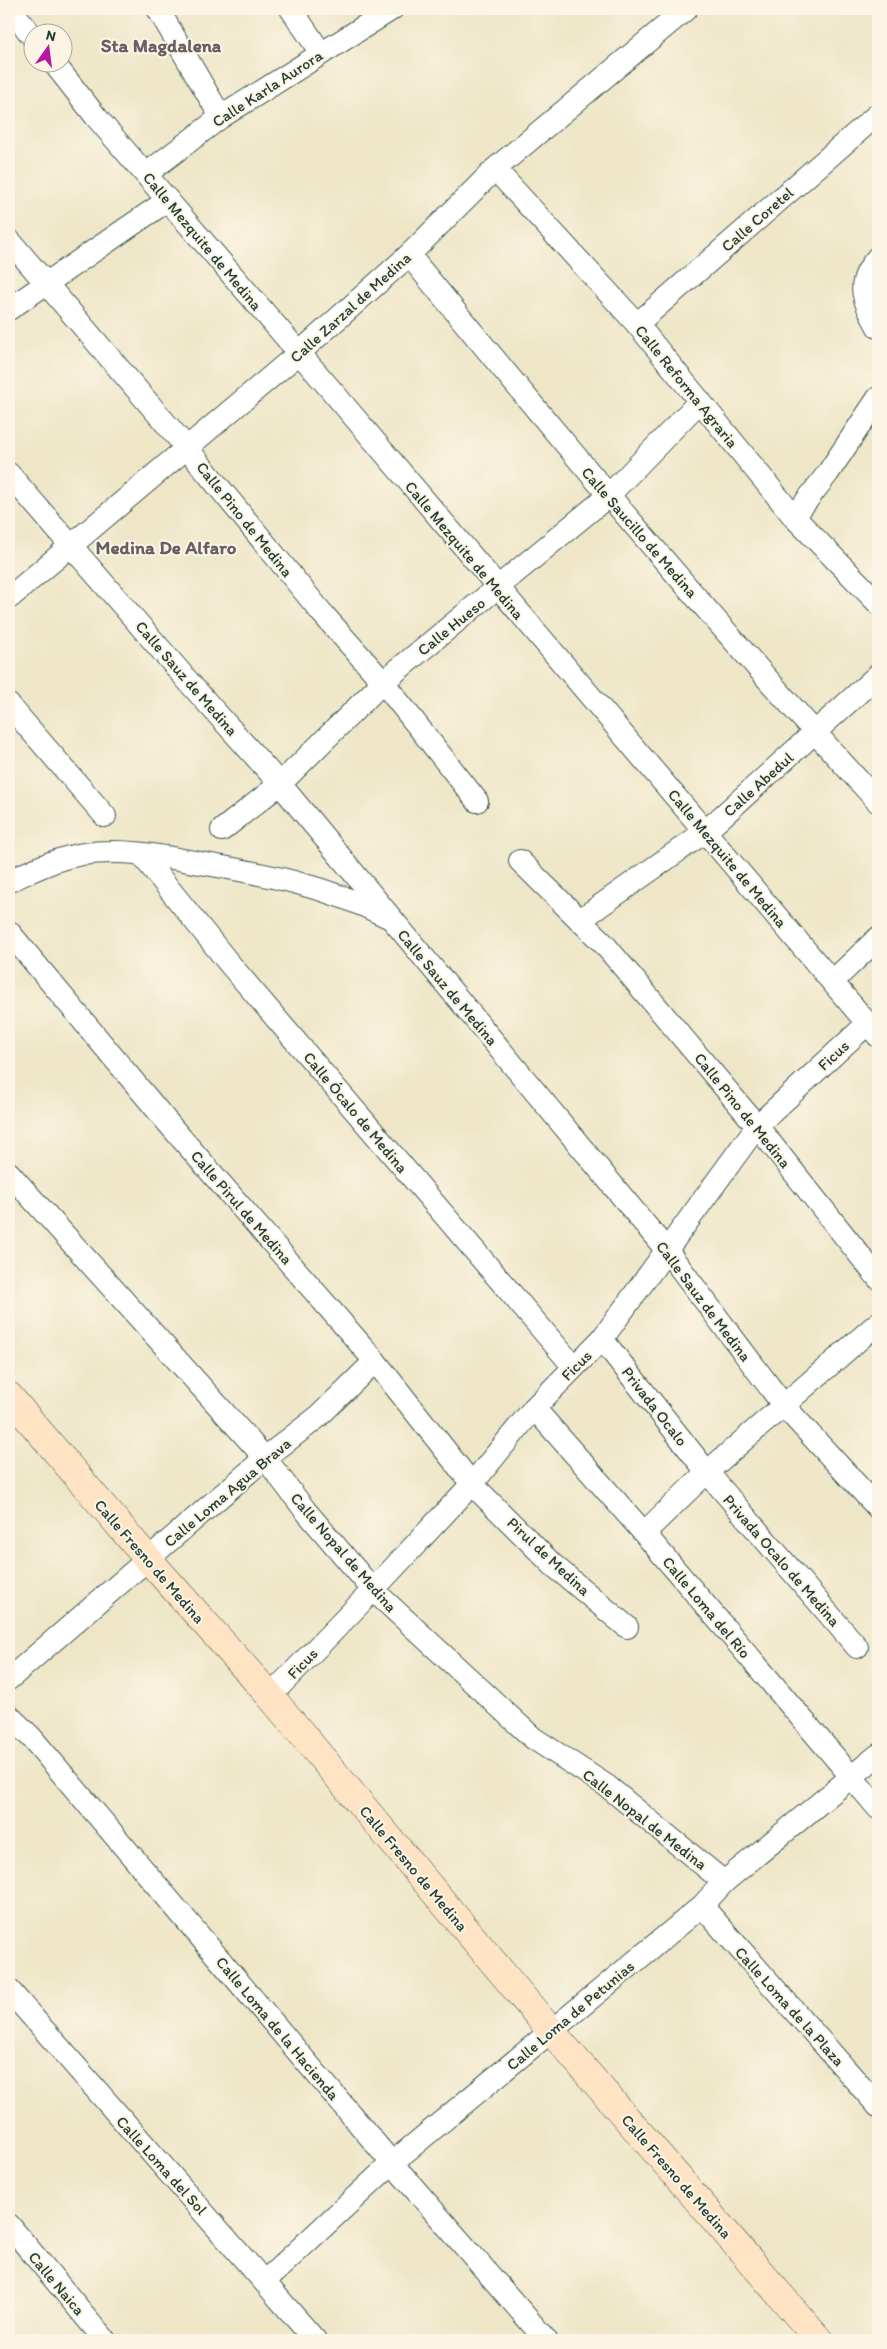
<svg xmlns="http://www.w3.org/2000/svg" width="887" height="2349" viewBox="0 0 887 2349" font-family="Itim,sans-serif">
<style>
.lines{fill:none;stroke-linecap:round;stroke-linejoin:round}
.street-casing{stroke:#3e564a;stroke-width:24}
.secondary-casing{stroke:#3e564a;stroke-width:29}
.street{stroke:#fff;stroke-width:22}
.secondary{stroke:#fee4c5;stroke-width:28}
.labels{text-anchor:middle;stroke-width:4;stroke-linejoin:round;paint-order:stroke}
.street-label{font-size:16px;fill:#1f3d34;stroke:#fcf5e5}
.quarter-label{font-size:19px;font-weight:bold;fill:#665f64;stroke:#fcf5e5}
</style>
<rect width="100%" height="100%" fill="#fcf5e5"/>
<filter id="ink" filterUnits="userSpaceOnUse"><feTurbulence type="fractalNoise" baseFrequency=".02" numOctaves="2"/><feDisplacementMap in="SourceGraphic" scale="10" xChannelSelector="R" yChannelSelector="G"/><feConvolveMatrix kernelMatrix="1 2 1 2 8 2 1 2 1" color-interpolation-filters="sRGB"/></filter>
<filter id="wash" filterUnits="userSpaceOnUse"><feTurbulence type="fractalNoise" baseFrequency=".0096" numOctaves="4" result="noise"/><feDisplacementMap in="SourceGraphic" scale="20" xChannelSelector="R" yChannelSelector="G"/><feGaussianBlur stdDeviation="1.12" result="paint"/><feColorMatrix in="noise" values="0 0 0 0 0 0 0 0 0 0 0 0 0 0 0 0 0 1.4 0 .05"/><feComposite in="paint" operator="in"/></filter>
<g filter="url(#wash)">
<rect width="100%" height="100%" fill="#eee6c7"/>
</g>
<g filter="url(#ink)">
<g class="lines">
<g class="street-casing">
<g id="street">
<path d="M 11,9 L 32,36"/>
<path d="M 158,9 L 221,117"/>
<path d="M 291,9 L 321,53"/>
<path d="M 53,62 L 97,118 L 338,398 L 878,1036"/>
<path d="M 495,169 L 637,324 L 794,517 L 878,603"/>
<path d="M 146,174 L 221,117 L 392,9"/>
<path d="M 9,240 L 186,447 L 322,613 L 383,682 L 477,801"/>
<path d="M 409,255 C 561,441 716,625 878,802"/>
<path d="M 878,257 C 854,284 863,299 878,327"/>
<path d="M 9,309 L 168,200"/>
<path d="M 637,324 L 878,114"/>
<path d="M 9,474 L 194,688 L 280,784 L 668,1252 L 784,1406 L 878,1508"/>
<path d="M 794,517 L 828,473 L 878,398"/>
<path d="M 9,598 L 299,353 L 409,255 L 495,169 L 686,9"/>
<path d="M 9,705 L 105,816"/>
<path d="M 222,830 L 280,784 L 383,682 L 608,496 L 700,401"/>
<path d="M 141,854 L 228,962 L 574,1367"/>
<path d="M 520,861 L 604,944 L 757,1126 L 878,1278"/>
<path d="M 9,881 C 33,870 57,858 83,854 C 122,848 162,856 200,863 C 265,874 327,886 386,916"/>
<path d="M 580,920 L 706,831 L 878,675"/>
<path d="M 9,932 L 168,1123 L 375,1361 L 472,1484 L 553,1565 L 627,1627"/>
<path d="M 833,981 L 878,938"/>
<path d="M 9,1173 L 265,1458 L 305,1510 L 373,1590 L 533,1738 L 607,1786 L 724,1882"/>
<path d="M 602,1339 L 707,1472 L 857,1647"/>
<path d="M 534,1408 L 644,1533 L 878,1808"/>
<path d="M 644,1533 L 707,1472 L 878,1323"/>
<path d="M 9,1679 L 265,1458 L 319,1416 L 375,1361"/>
<path d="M 270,1696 L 373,1590 L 472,1484 L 534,1408 L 602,1339 L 757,1126 L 867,1024"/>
<path d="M 9,1716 L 31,1737 L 392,2163 L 546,2340"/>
<path d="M 702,1906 L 878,2106"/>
<path d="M 9,1990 L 315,2340"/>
<path d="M 9,2225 L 105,2340"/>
<path d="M 265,2281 L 392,2163 L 702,1906 L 724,1882 L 878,1755"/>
</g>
</g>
<g class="secondary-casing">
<path id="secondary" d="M 9,1396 L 148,1559 L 270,1696 L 551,2031 L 819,2340"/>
</g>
<use href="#street" class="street"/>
<use href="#secondary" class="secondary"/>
</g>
</g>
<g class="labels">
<g class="street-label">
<text transform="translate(267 88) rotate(-33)" y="6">Calle Karla Aurora</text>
<text transform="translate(757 219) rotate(-41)" y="6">Calle Coretel</text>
<text transform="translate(203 241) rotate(50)" y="6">Calle Mezquite de Medina</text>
<text transform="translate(350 307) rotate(-42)" y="6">Calle Zarzal de Medina</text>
<text transform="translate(687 386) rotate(51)" y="6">Calle Reforma Agraria</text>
<text transform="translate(245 519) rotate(51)" y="6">Calle Pino de Medina</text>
<text transform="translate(640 532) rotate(49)" y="6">Calle Saucillo de Medina</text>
<text transform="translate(465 550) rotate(50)" y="6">Calle Mezquite de Medina</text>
<text transform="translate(451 626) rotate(-39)" y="6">Calle Hueso</text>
<text transform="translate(187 678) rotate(49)" y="6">Calle Sauz de Medina</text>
<text transform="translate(758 784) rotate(-42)" y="6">Calle Abedul</text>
<text transform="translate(728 858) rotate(50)" y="6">Calle Mezquite de Medina</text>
<text transform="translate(448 987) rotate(50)" y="6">Calle Sauz de Medina</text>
<text transform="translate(833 1055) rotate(-43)" y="6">Ficus</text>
<text transform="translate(743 1110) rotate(51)" y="6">Calle Pino de Medina</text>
<text transform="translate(356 1112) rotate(50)" y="6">Calle Ócalo de Medina</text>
<text transform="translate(242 1207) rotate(49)" y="6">Calle Pirul de Medina</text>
<text transform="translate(704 1301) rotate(53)" y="6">Calle Sauz de Medina</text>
<text transform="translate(576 1365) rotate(-45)" y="6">Ficus</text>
<text transform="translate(655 1406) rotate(52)" y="6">Privada Ocalo</text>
<text transform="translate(227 1492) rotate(-40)" y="6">Calle Loma Agua Brava</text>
<text transform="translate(344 1552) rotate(49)" y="6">Calle Nopal de Medina</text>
<text transform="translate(549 1556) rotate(43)" y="6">Pirul de Medina</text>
<text transform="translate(782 1560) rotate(49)" y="6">Privada Ocalo de Medina</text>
<text transform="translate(150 1561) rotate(49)" y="6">Calle Fresno de Medina</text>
<text transform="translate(707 1607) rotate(50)" y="6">Calle Loma del Río</text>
<text transform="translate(302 1663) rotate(-46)" y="6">Ficus</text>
<text transform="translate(645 1819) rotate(38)" y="6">Calle Nopal de Medina</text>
<text transform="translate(414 1868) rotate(50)" y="6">Calle Fresno de Medina</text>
<text transform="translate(790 2006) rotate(48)" y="6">Calle Loma de la Plaza</text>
<text transform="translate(570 2015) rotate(-40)" y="6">Calle Loma de Petunias</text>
<text transform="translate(278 2028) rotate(50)" y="6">Calle Loma de la Hacienda</text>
<text transform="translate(162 2165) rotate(48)" y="6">Calle Loma del Sol</text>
<text transform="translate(677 2176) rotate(49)" y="6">Calle Fresno de Medina</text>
<text transform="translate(57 2283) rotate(50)" y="6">Calle Naica</text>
</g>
<g class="quarter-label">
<text x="161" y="52">Sta Magdalena</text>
<text x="166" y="554">Medina De Alfaro</text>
</g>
</g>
<rect width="887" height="2349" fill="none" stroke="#fcf5e5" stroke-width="30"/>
<g transform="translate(48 48) rotate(14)"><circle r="24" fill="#fcf5e5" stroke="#a4ab9e"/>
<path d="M0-4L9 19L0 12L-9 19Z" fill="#b5179e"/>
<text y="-8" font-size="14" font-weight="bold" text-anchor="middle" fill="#1f3d34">N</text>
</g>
</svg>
